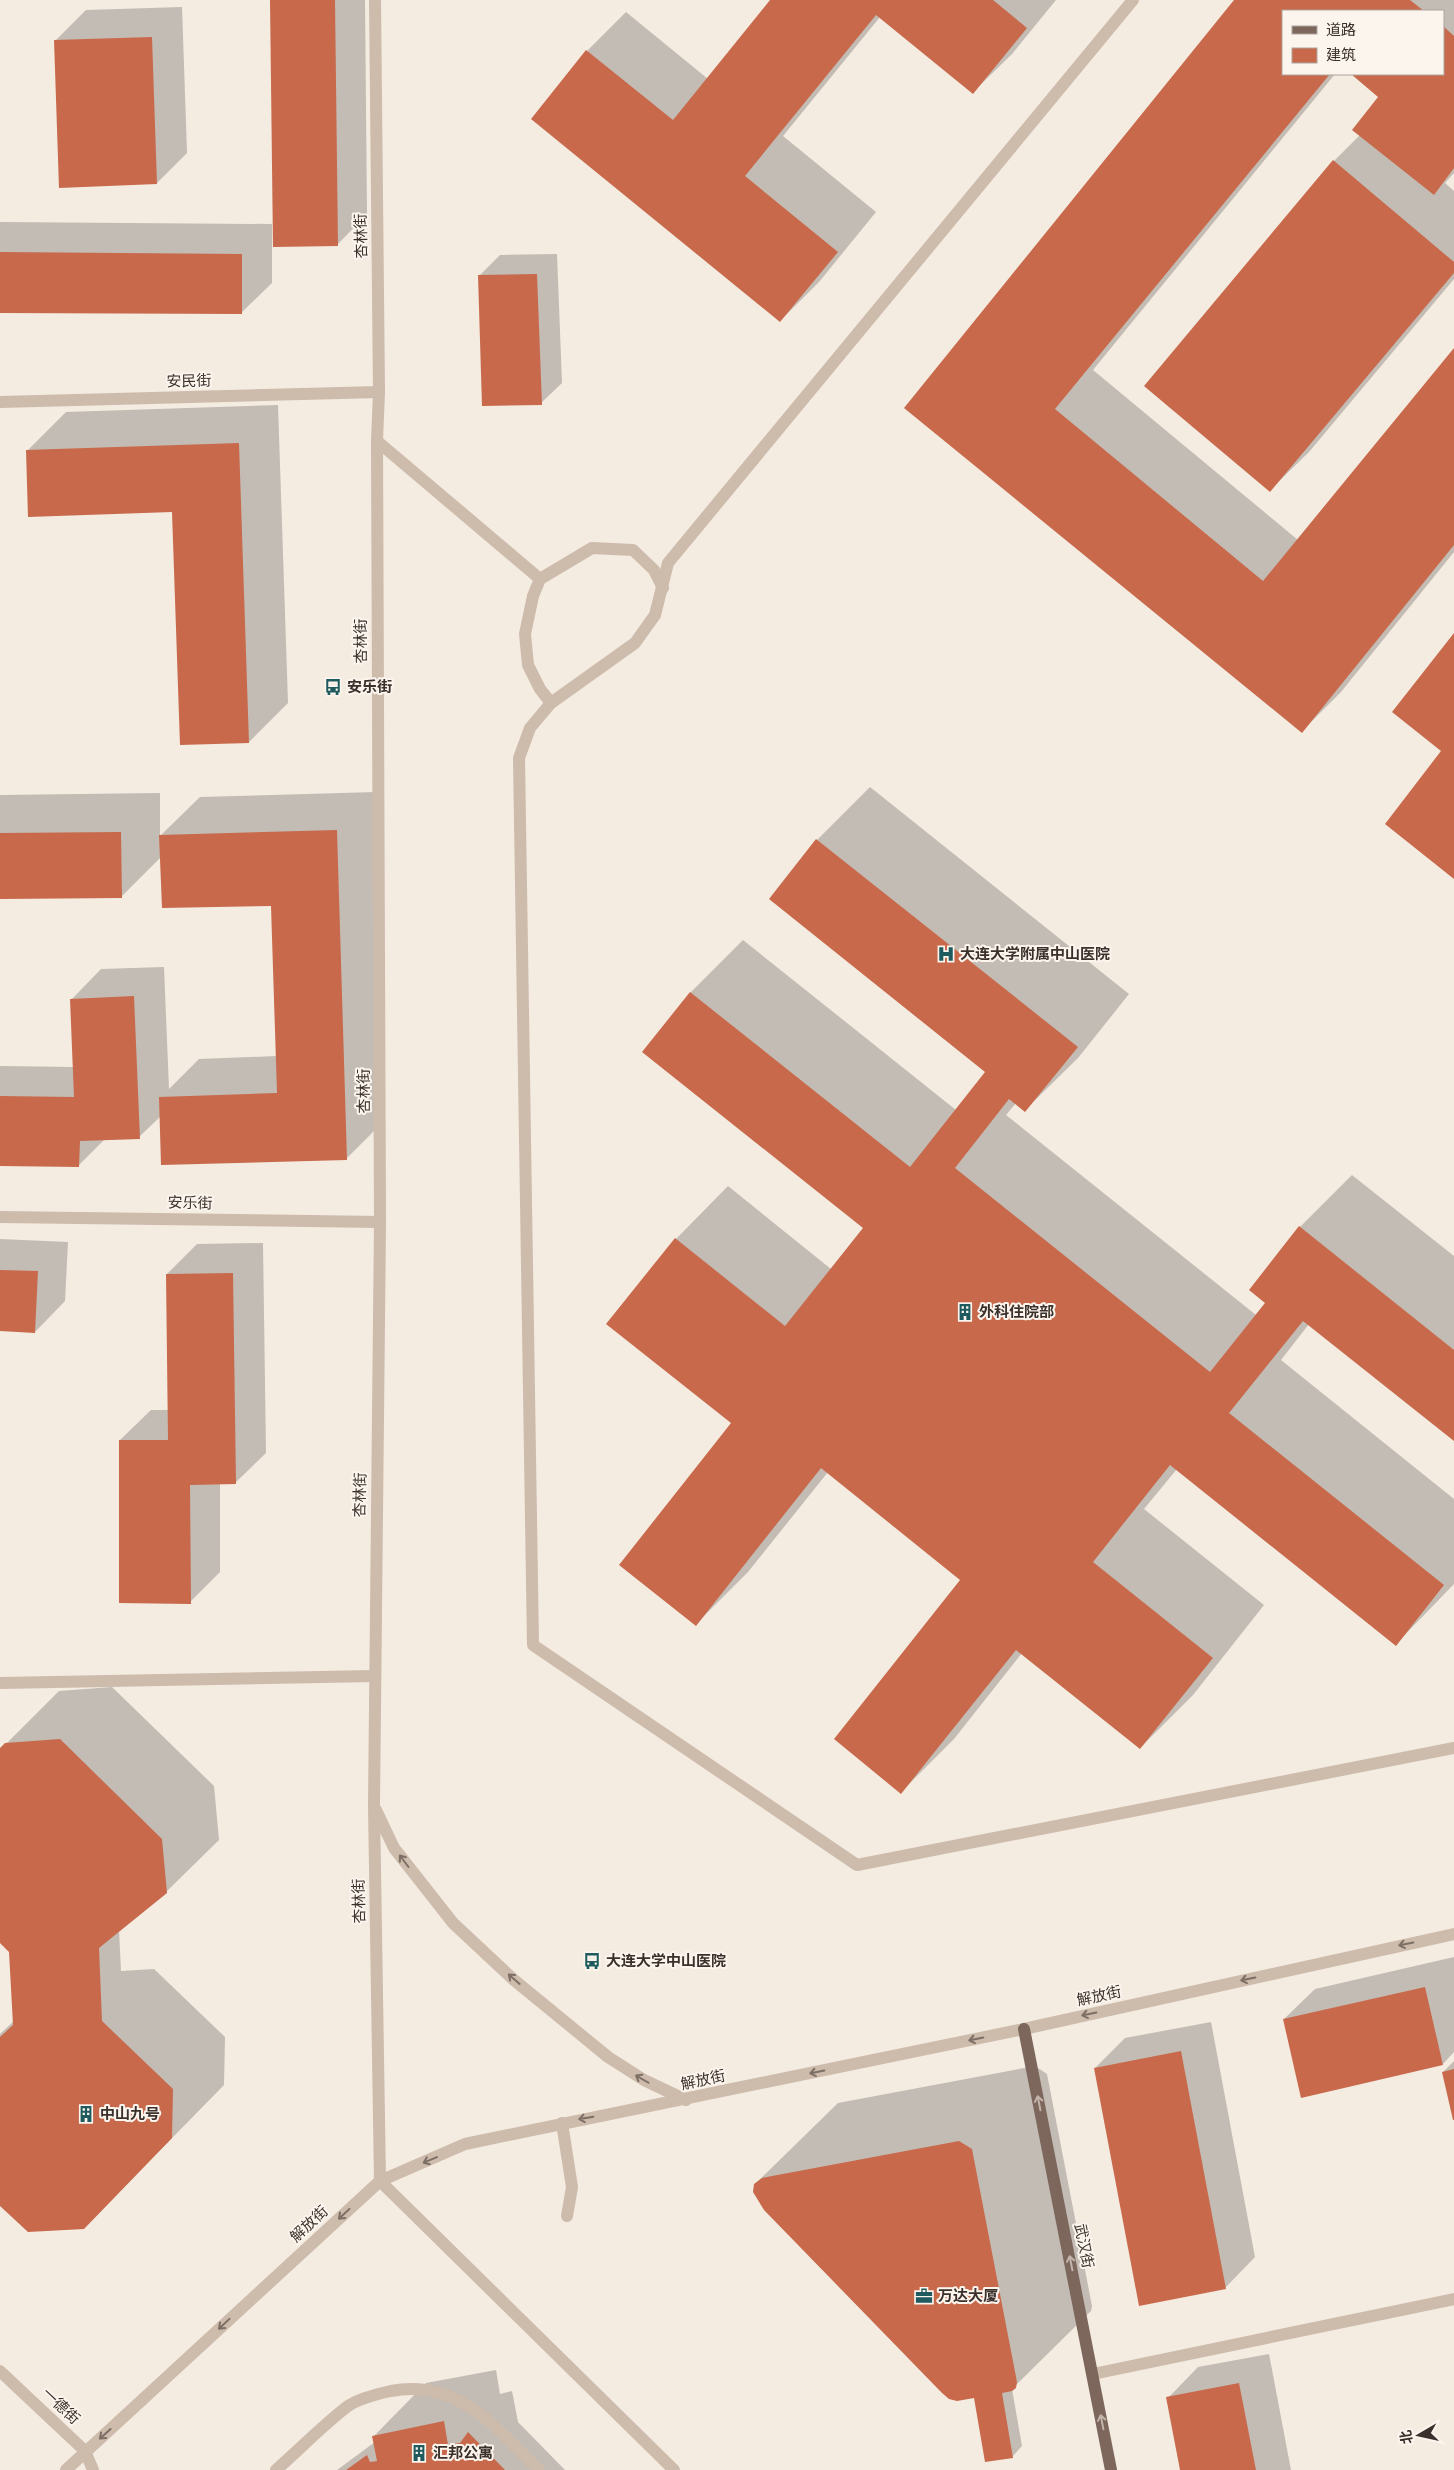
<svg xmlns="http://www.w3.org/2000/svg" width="1454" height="2470" viewBox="0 0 1454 2470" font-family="Helvetica,'Noto Sans SC',sans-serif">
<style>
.shadow{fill:#0003}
.building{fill:#c8694b}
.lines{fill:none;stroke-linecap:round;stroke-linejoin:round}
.minor{stroke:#cdbbac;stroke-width:12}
.major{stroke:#7d675c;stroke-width:12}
.oneway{stroke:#7d6f65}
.oneway2{stroke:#c2b5ac}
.labels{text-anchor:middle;stroke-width:4;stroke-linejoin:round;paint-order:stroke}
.street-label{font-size:15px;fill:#3b302b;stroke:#fbf5ee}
.poi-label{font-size:15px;font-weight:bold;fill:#3b302b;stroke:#fbf5ee;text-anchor:start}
</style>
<rect width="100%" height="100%" fill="#f4ebe1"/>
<g class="shadow">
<path d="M 271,0 L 365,0 L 367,214 L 337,245 Z"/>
<path d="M 772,0 L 1056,0 L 1012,54 L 973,92 L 880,17 L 783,136 L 876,212 L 819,282 L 780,321 L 587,51 L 626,12 L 708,79 Z"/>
<path d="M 1236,0 L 1454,0 L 1454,173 L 1445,183 L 1454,191 L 1454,279 L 1309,452 L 1270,490 L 1334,161 L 1361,134 L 1380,97 L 1353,74 L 1443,74 L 1443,11 L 1283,11 L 1283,74 L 1335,74 L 1093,370 L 1298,540 L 1454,350 L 1454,552 L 1341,692 L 1302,731 L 906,408 Z"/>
<path d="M 182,7 L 187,153 L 157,183 L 55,41 L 86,10 Z"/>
<path d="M 0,222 L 272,224 L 272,283 L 241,313 L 0,311 Z"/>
<path d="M 557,254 L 562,383 L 541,403 L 480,275 L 500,255 Z"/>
<path d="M 278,405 L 288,703 L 249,742 L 174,511 L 28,450 L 66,412 Z"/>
<path d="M 870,787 L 1129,994 L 1078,1058 L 1025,1110 L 1016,1103 L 1006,1115 L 1256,1315 L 1266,1302 L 1300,1227 L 1352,1175 L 1454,1256 L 1454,1440 L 1309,1324 L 1281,1360 L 1454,1499 L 1454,1584 L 1396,1644 L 1177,1469 L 1144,1509 L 1264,1605 L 1193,1695 L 1140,1748 L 1022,1653 L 954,1739 L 901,1792 L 962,1579 L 828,1472 L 748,1572 L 696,1624 L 733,1423 L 608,1324 L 676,1239 L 728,1186 L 831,1269 L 864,1227 L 644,1051 L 691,992 L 743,940 L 956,1110 L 987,1072 L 770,899 L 817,840 Z"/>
<path d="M 376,792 L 385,1120 L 346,1159 L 161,1116 L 139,1137 L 105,1139 L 79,1165 L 0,1165 L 0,1066 L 74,1067 L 71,1000 L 101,969 L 164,967 L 169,1089 L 199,1059 L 277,1056 L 273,904 L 162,856 L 122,896 L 0,898 L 0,795 L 160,793 L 160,836 L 200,797 Z"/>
<path d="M 0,1239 L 68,1242 L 65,1301 L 35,1332 L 0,1330 Z"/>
<path d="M 263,1243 L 266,1453 L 235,1483 L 220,1483 L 220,1572 L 190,1602 L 120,1440 L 151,1410 L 169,1410 L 167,1274 L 197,1244 Z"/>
<path d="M 112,1687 L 214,1786 L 219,1840 L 166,1892 L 119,1930 L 121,1971 L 154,1969 L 225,2037 L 224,2085 L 84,2228 L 0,2205 L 0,2034 L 14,2021 L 10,1952 L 0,1942 L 0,1750 L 59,1691 Z"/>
<path d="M 1454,1957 L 1454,2052 L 1443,2064 L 1302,2096 L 1284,2019 L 1315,1989 Z"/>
<path d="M 1211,2022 L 1255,2257 L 1225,2288 L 1095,2068 L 1125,2038 Z"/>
<path d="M 1454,2061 L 1454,2118 L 1443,2072 Z"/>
<path d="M 1035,2066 L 1047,2074 L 1092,2306 L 1091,2311 L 1012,2389 L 1022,2446 L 1012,2457 L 975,2396 L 755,2184 L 838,2103 Z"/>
<path d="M 1269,2354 L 1291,2470 L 1181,2470 L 1168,2398 L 1198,2367 Z"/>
<path d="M 496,2370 L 500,2394 L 512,2391 L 518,2422 L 565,2470 L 337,2470 L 375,2442 L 374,2436 L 426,2383 Z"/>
</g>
<g class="building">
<path d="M 270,0 L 335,0 L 338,246 L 273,247 Z"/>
<path d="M 770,0 L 993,0 L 1027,28 L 973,94 L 876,15 L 745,176 L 838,252 L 780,322 L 531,119 L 586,50 L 673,120 Z"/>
<path d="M 1234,0 L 1410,0 L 1424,11 L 1283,11 L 1283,74 L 1330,74 L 1055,409 L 1263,581 L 1454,348 L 1454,545 L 1302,733 L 904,408 Z"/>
<path d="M 1443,26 L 1454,36 L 1454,168 L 1434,195 L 1352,130 L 1378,97 L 1351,74 L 1443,74 Z"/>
<path d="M 152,37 L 157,184 L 59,188 L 54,40 Z"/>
<path d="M 1333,160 L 1454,262 L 1454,273 L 1270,492 L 1144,386 Z"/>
<path d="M 0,252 L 242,254 L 242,314 L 0,313 Z"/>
<path d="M 537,274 L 542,405 L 482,406 L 478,275 Z"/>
<path d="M 239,443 L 249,743 L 180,745 L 172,512 L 28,517 L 26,450 Z"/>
<path d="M 1454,633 L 1454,879 L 1385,824 L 1441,751 L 1392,712 Z"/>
<path d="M 337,830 L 347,1160 L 161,1165 L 159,1097 L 277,1093 L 271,906 L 162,908 L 159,835 Z"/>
<path d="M 121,832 L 122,898 L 0,899 L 0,833 Z"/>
<path d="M 816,839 L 1078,1047 L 1025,1112 L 1009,1099 L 955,1168 L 1210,1372 L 1265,1303 L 1249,1290 L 1299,1226 L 1454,1350 L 1454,1441 L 1303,1321 L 1229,1413 L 1444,1585 L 1396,1646 L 1170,1465 L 1093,1562 L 1213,1658 L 1140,1749 L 1016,1650 L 901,1794 L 834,1739 L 960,1580 L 821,1468 L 696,1626 L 619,1565 L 731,1423 L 606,1324 L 675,1238 L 785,1326 L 863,1228 L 642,1052 L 690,992 L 910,1167 L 985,1072 L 769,899 Z"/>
<path d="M 134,996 L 140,1139 L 80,1141 L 79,1167 L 0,1166 L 0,1096 L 74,1097 L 70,999 Z"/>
<path d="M 0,1270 L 38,1271 L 35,1333 L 0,1331 Z"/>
<path d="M 233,1273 L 236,1484 L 190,1485 L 191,1604 L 119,1603 L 119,1440 L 168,1440 L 166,1274 Z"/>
<path d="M 60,1739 L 162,1839 L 167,1893 L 99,1948 L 102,2021 L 173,2089 L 172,2138 L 84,2229 L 28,2232 L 0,2206 L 0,2037 L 13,2025 L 9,1952 L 0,1943 L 0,1748 L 5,1743 Z"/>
<path d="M 1425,1987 L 1443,2065 L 1301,2098 L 1283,2019 Z"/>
<path d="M 1181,2051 L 1226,2289 L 1139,2306 L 1094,2068 Z"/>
<path d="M 1454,2069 L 1454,2120 L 1453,2120 L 1442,2072 Z"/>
<path d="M 959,2141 L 972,2149 L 1017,2382 L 1016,2388 L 1012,2391 L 1002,2393 L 1013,2458 L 985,2462 L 974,2398 L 957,2401 L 949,2399 L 942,2393 L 764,2210 L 753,2192 L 754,2184 L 762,2178 L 772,2176 Z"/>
<path d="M 1239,2383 L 1256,2470 L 1180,2470 L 1166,2397 Z"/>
<path d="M 444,2421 L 448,2445 L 460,2443 L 468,2432 L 505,2470 L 346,2470 L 367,2455 L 370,2462 L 377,2461 L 372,2436 Z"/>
</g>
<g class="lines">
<g class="minor">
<path d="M 375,0 L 379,392 L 377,441 L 380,1222 L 374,1806 L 380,2181"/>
<path d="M 1133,0 L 668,563 L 655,615 L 635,643 L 551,703 L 530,728 L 519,758 L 533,1645 L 857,1865 L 1454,1748"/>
<path d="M 0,402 L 379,392"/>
<path d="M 377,441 L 540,579"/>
<path d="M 551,703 L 540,689 L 528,665 L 525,634 L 533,596 L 540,579 L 592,548 L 633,550 L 654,570 L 663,588"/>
<path d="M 0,1217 L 380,1222"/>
<path d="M 0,1683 L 374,1676"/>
<path d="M 376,1810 L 394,1848 L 453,1923 L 514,1980 L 608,2057 L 644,2080 L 686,2100"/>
<path d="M 562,2123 L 572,2187 L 567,2216"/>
<path d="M 380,2181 L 674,2470"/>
<path d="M 0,2371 L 85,2451 L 93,2470"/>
<path d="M 1093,2374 L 1454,2299"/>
<path d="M 66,2470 L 380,2181 L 465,2144 L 1024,2029 L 1454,1934"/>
<path d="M 276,2470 C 300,2449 323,2425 348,2406 C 360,2398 377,2394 391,2391 C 459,2378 495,2428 539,2470"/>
</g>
<path class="major" d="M 1024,2029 L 1111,2470"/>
</g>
<defs><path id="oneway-shaft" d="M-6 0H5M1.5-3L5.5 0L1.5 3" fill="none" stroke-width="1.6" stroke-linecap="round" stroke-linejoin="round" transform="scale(1.25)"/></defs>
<g class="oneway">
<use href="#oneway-shaft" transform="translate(404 1861) rotate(-127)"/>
<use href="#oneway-shaft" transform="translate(1406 1944) rotate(168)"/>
<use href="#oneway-shaft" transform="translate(514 1979) rotate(-139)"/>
<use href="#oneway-shaft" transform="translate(1248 1979) rotate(168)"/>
<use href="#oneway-shaft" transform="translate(1089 2014) rotate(168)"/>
<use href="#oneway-shaft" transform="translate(976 2039) rotate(168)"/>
<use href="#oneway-shaft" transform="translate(817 2072) rotate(168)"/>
<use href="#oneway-shaft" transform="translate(642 2079) rotate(-150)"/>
<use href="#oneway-shaft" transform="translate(586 2118) rotate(170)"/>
<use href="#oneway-shaft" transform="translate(430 2160) rotate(157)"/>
<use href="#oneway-shaft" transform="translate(344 2214) rotate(137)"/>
<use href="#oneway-shaft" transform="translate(224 2324) rotate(137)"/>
<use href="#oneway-shaft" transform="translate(105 2434) rotate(138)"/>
</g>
<g class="oneway2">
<use href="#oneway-shaft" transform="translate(1039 2103) rotate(-101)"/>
<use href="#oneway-shaft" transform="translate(1071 2263) rotate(-101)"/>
<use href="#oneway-shaft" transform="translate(1102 2422) rotate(-101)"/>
</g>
<defs>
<g id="bus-bare" transform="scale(1.35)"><path d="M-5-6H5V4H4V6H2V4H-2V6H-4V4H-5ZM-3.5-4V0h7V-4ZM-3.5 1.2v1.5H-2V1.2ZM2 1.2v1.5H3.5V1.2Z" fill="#1f5a5e" stroke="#fbf5ee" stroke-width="2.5" paint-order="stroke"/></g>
<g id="hospital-bare" transform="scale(1.35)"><path d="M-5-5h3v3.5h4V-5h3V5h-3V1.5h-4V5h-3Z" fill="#1f5a5e" stroke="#fbf5ee" stroke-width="2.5" paint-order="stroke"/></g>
<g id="building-bare" transform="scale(1.35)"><path d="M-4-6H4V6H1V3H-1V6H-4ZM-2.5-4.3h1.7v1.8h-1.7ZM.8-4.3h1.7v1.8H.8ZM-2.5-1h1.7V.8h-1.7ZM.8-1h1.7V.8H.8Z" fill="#1f5a5e" stroke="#fbf5ee" stroke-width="2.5" paint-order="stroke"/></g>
<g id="office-bare" transform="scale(1.35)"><path d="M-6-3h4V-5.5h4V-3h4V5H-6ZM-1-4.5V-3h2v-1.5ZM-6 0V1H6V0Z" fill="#1f5a5e" stroke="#fbf5ee" stroke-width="2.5" paint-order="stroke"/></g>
</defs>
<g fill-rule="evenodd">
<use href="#bus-bare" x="333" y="687"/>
<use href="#hospital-bare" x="946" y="954"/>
<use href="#building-bare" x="965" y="1312"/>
<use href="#bus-bare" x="592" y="1961"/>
<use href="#building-bare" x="86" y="2114"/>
<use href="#office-bare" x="924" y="2296"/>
<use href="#building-bare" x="419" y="2453"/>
</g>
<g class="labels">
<g class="street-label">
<text transform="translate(361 236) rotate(-91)" y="5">杏林街</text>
<text transform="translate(189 381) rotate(-1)" y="5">安民街</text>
<text transform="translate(361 641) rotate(-90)" y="5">杏林街</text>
<text transform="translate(364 1091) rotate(-90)" y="5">杏林街</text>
<text transform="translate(190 1203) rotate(1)" y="5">安乐街</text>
<text transform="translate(360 1495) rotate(-89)" y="5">杏林街</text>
<text transform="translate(359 1901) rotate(-91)" y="5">杏林街</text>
<text transform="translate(1099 1996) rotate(-12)" y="5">解放街</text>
<text transform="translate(703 2080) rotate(-12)" y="5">解放街</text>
<text transform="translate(309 2224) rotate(-43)" y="5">解放街</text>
<text transform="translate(1084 2246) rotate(79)" y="5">武汉街</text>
<text transform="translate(61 2406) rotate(43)" y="5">一德街</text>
</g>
<g class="poi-label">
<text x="347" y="692">安乐街</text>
<text x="960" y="959">大连大学附属中山医院</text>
<text x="979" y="1317">外科住院部</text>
<text x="606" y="1966">大连大学中山医院</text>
<text x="100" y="2119">中山九号</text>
<text x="938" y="2301">万达大厦</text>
<text x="433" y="2458">汇邦公寓</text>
</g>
</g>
<rect x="1282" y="10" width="162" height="65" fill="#fbf5ee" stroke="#aea6a0"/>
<rect x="1292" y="26" width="25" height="8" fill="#7d675c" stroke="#aea6a0"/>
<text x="1326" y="35" font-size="15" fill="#3b302b">道路</text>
<rect x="1292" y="48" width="25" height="15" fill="#c8694b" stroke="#aea6a0"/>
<text x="1326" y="60" font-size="15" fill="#3b302b">建筑</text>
<g transform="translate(1419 2435) rotate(261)" stroke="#fbf5ee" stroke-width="4" paint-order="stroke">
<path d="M0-4L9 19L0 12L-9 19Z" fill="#3b302b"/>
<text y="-8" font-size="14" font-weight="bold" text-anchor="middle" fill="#3b302b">北</text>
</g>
</svg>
